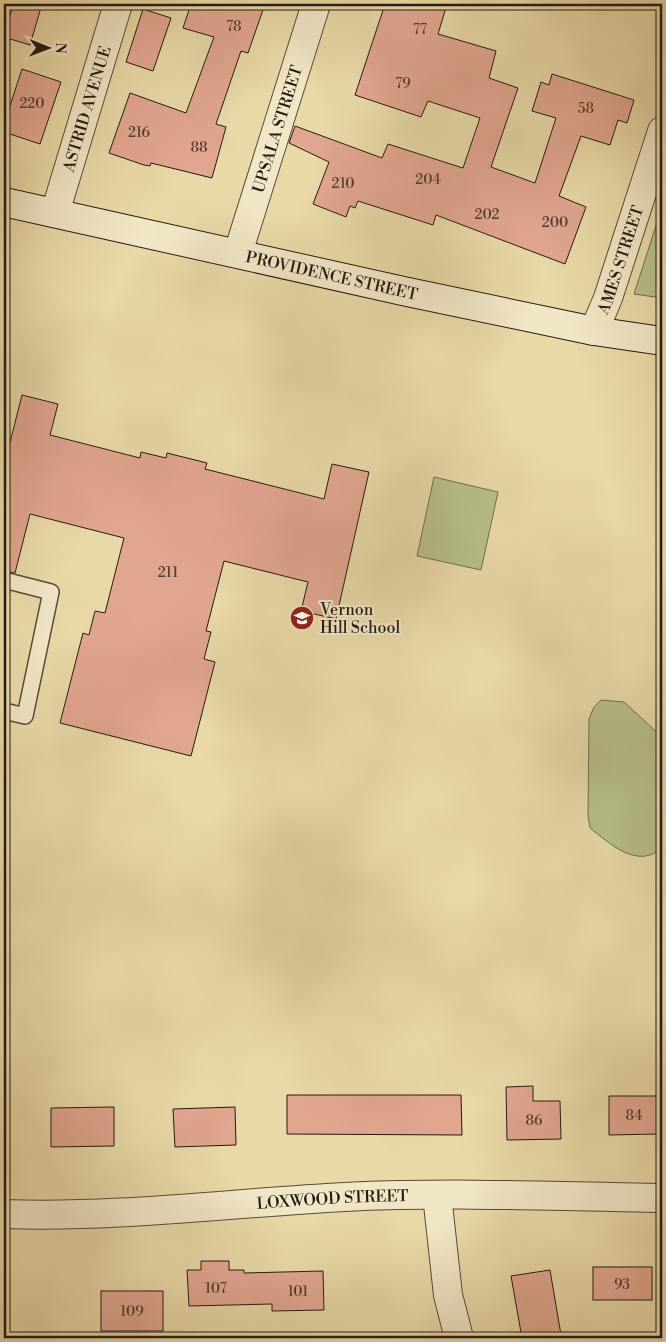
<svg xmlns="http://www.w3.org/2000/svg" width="666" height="1342" viewBox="0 0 666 1342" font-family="'Libre Bodoni',serif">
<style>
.green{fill:#b7bf87;stroke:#6e6c4e}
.building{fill:#e1a68f;stroke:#241a14}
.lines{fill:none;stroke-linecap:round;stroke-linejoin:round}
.lane-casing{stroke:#554a39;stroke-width:18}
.street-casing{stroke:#554a39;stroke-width:30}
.secondary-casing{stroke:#241a14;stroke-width:30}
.lane{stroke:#f1e6c6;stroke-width:15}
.street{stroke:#f1e6c6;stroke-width:28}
.secondary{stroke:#f1e6c6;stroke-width:28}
.labels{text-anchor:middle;stroke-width:4;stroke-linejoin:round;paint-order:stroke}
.number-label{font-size:14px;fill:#533d33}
.street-label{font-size:16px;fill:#241a14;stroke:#f1e6c6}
.poi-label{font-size:16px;fill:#241a14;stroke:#f1e6c6;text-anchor:start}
</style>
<rect width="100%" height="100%" fill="#e9d9a7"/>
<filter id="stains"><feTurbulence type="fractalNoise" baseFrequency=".004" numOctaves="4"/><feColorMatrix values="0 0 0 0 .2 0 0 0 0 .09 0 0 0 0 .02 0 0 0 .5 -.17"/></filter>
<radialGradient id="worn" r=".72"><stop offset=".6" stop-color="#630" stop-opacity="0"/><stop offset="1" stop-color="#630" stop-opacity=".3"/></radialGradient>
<g class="green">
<path d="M 662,207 L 662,298 L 634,294 Z"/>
<path d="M 434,477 L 498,492 L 481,570 L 417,556 Z"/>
<path d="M 601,700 L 624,702 L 662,737 L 662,847 C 639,871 609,843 590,828 L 588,816 L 589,719 L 594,707 Z"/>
</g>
<g class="building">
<path d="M 13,4 L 42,4 L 30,45 L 4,37 Z"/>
<path d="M 191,4 L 265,4 L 248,53 L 241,51 L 216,124 L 226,127 L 212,178 L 151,163 L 150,166 L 144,165 L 109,153 L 130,93 L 186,113 L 214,37 L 183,28 Z"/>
<path d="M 385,4 L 447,4 L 438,34 L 496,51 L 489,78 L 518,88 L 491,167 L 535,183 L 556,118 L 532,111 L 541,82 L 549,85 L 552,74 L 634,100 L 627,123 L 618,120 L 610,145 L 581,136 L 559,196 L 586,207 L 565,264 L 436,215 L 433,225 L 358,201 L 355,208 L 350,206 L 346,217 L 313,204 L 329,162 L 289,143 L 295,126 L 382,158 L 388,144 L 463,168 L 480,118 L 428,101 L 421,117 L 355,95 Z"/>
<path d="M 143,9 L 171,18 L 153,71 L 126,62 Z"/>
<path d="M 22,69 L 61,82 L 40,144 L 4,132 L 4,124 Z"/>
<path d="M 22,395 L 58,404 L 50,435 L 140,458 L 141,452 L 166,458 L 167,453 L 207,463 L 205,469 L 324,499 L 332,464 L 369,472 L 336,619 L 301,611 L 308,582 L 224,561 L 206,631 L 211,632 L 204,659 L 215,662 L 191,756 L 60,723 L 83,633 L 89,635 L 95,611 L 105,613 L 124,538 L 30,514 L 15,573 L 4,571 L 4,466 Z"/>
<path d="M 533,1086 L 533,1101 L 560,1101 L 561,1139 L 507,1140 L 506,1087 Z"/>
<path d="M 287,1095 L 461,1095 L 462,1135 L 287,1134 Z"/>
<path d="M 609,1096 L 659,1096 L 659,1134 L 609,1135 Z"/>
<path d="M 114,1107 L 114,1146 L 51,1147 L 51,1108 Z"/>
<path d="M 235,1107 L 236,1145 L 175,1147 L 173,1109 Z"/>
<path d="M 201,1261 L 229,1261 L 229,1270 L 244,1270 L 244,1273 L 323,1271 L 324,1310 L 272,1311 L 272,1304 L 189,1306 L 187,1270 L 201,1270 Z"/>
<rect x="593" y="1267" width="59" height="33"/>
<path d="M 550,1270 L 561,1335 L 522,1338 L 511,1276 Z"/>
<rect x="101" y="1291" width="62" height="40"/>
</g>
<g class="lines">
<g class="lane-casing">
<path id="lane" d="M 4,580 L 51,592 L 25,716 L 4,711"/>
</g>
<g class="street-casing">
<g id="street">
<path id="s1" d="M 55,213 L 118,4"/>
<path id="s2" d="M 238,253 L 316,4"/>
<path id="s3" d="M 594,331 L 608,298 L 662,131"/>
<path d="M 437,1195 L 448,1295 L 459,1338"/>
<path id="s4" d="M 4,1214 C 117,1218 231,1203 344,1197 C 450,1192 556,1196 662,1198"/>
</g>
</g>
<g class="secondary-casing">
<g id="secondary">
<path id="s5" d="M 4,202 L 403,291 L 594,331 L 662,341"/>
</g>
</g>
<use href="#lane" class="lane"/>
<use href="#street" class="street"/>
<use href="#secondary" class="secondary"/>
</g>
<defs>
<g id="school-disc" transform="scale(1.25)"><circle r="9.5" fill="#8f2418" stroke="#f1e6c6"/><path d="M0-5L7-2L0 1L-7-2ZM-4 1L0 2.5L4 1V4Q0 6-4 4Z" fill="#fff"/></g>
</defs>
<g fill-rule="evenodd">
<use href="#school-disc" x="302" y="618"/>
</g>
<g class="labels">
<g class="number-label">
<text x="234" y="31">78</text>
<text x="420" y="34">77</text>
<text x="403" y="88">79</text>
<text x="32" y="108">220</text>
<text x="586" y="113">58</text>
<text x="139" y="137">216</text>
<text x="199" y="152">88</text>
<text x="428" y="184">204</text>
<text x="343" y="188">210</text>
<text x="487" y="219">202</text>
<text x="555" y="227">200</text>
<text x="168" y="577">211</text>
<text x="634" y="1120">84</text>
<text x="534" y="1125">86</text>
<text x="622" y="1289">93</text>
<text x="216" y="1293">107</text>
<text x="298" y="1296">101</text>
<text x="132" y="1316">109</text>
</g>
<g class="street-label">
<text dy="6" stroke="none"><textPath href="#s1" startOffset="109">ASTRID AVENUE</textPath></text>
<text dy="6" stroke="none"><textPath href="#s2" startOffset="130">UPSALA STREET</textPath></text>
<text dy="6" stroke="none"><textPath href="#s3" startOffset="76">AMES STREET</textPath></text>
<text dy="6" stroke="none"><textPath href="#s5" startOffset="336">PROVIDENCE STREET</textPath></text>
<text dy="6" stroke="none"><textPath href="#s4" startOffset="329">LOXWOOD STREET</textPath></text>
</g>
<g class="poi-label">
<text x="320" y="615">Vernon<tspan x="320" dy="18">Hill School</tspan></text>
</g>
</g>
<rect width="666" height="1342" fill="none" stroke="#e9d9a7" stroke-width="20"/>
<rect x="5" y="5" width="656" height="1332" fill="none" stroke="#241a14" stroke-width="2.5"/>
<rect x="10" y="10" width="646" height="1322" fill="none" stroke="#241a14"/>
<g transform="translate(48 48) rotate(91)" stroke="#f1e6c6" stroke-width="4" paint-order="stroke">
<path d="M0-4L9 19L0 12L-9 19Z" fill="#241a14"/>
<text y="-8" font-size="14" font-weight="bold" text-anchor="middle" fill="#241a14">N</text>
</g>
<rect width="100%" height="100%" filter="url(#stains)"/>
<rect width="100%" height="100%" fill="url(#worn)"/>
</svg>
